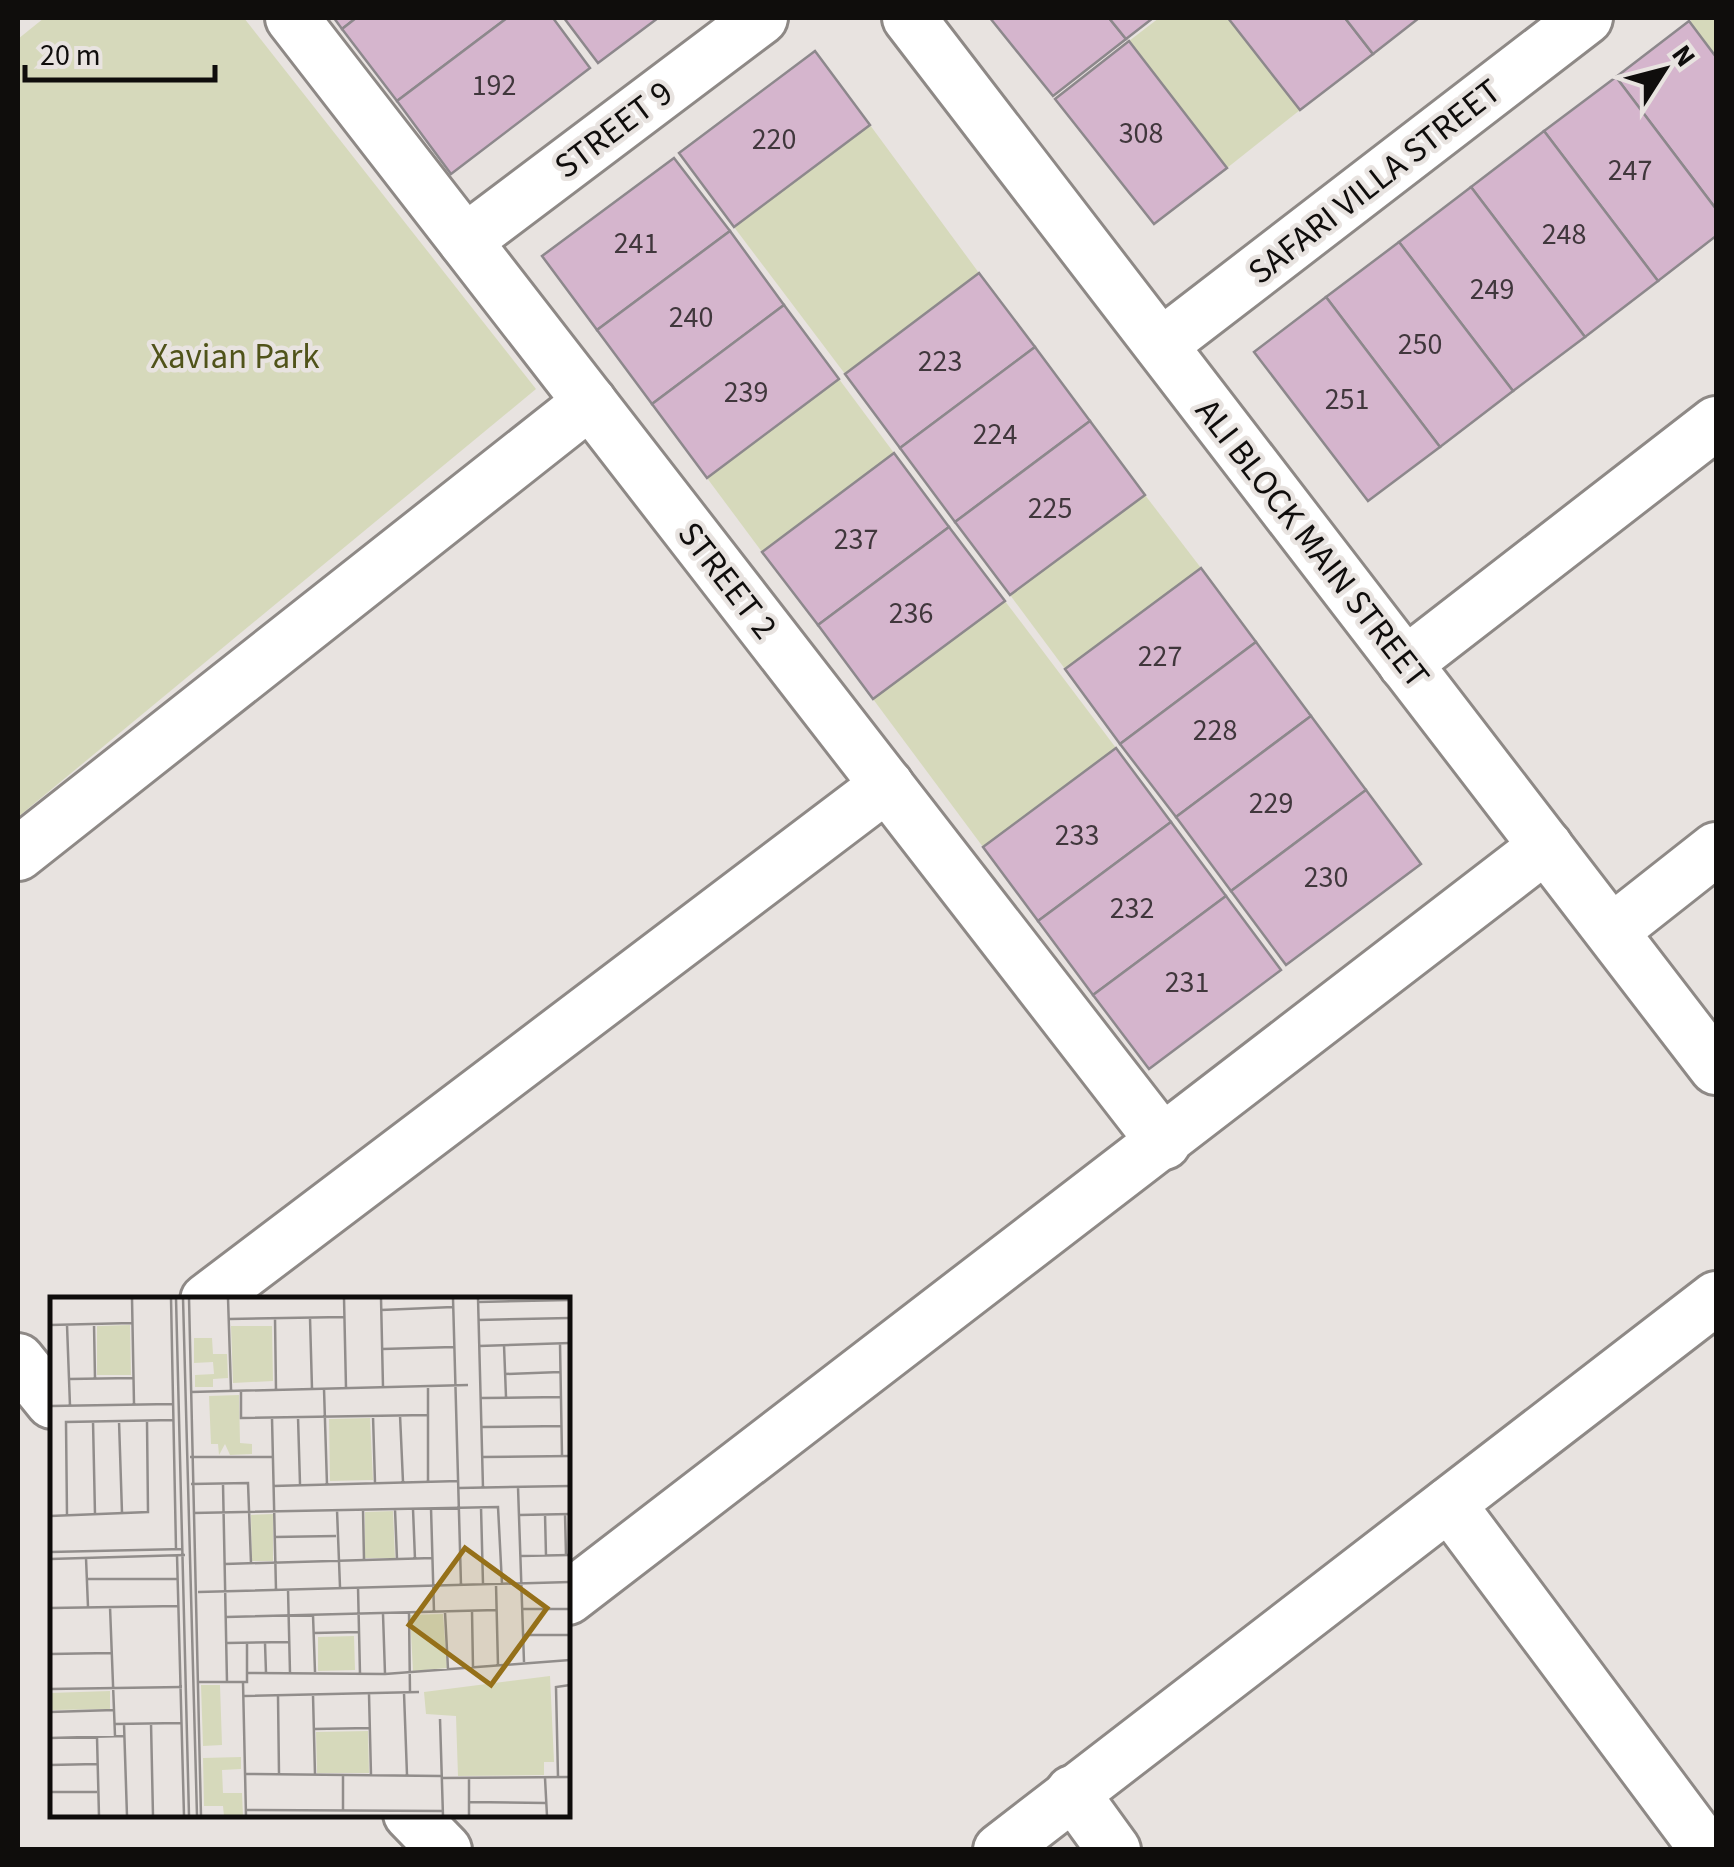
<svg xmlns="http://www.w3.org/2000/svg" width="1734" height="1867" viewBox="0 0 1734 1867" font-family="'Source Sans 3',sans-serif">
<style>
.green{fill:#d6d9bb}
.building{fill:#d5b5cd;stroke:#8d888c;stroke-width:2.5}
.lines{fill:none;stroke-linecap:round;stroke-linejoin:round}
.street-casing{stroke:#8e8986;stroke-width:58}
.street{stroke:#fff;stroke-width:52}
.labels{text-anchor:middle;stroke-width:9;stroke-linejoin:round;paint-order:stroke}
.number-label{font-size:30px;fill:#40373c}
.street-label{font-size:35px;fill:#0f0d0c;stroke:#e8e3e0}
.park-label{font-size:35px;fill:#50531a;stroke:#e8e3e0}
.inset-road{fill:none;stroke:#918d8b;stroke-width:2.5}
.view{fill:#957019;fill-opacity:0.15;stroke:#957019;stroke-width:5}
.inset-edge{fill:none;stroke:#0f0d0c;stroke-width:5}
</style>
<rect width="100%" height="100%" fill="#e8e3e0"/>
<g class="green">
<path d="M 44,18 L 244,18 L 536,389 L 18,817 L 18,39 Z"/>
<path d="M 1159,18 L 1228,18 L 1300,110 L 1227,168 L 1129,41 Z"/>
<path d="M 1694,18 L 1716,18 L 1716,57 L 1689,22 Z"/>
<path d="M 870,125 L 979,273 L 845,374 L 734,227 Z"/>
<path d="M 839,379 L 894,453 L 762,552 L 707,478 Z"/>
<path d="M 1145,495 L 1201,568 L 1065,669 L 1010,595 Z"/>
<path d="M 1005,601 L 1116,748 L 983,847 L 873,699 Z"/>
</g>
<g class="building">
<path d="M 334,18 L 356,18 L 342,29 Z"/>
<path d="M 356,18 L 507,18 L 397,101 L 342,29 Z"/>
<path d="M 507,18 L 553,18 L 590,68 L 451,174 L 397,101 Z"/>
<path d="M 564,18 L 658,18 L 598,63 Z"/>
<path d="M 990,18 L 1109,18 L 1126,39 L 1053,96 Z"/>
<path d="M 1109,18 L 1153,18 L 1126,39 Z"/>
<path d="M 1228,18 L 1345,18 L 1373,54 L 1300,110 Z"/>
<path d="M 1345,18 L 1419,18 L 1373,54 Z"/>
<path d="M 1689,21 L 1716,57 L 1716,209 L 1616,77 Z"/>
<path d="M 1129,41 L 1227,168 L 1154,224 L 1055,99 Z"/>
<path d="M 815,51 L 870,125 L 734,227 L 679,153 Z"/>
<path d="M 1616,77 L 1716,209 L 1716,236 L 1658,281 L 1544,131 Z"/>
<path d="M 1544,131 L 1658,281 L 1585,337 L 1471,187 Z"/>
<path d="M 674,158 L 730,231 L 597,330 L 542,256 Z"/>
<path d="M 1471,187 L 1585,337 L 1513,391 L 1399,242 Z"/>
<path d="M 730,231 L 784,305 L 652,404 L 597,330 Z"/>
<path d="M 1399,242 L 1513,391 L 1440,447 L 1326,297 Z"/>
<path d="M 979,273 L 1035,347 L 900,448 L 845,374 Z"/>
<path d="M 1326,297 L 1440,447 L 1368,501 L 1254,352 Z"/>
<path d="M 784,305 L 839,379 L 707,478 L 652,404 Z"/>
<path d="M 1035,347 L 1090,421 L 955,522 L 900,448 Z"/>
<path d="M 1090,421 L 1145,495 L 1010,595 L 955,522 Z"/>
<path d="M 894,453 L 949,527 L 818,625 L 762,552 Z"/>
<path d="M 949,527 L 1005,601 L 873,699 L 818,625 Z"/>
<path d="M 1201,568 L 1256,642 L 1120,744 L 1065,669 Z"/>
<path d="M 1256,642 L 1311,716 L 1176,817 L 1120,744 Z"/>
<path d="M 1311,716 L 1366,790 L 1231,891 L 1176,817 Z"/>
<path d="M 1116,748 L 1171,822 L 1038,921 L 983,847 Z"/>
<path d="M 1366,790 L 1421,864 L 1286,965 L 1231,891 Z"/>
<path d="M 1171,822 L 1226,896 L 1093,995 L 1038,921 Z"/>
<path d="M 1226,896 L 1281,970 L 1149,1069 L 1093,995 Z"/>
</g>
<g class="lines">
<g class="street-casing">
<g id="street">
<path d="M 292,18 L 1164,1143"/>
<path d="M 909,18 L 1716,1068"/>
<path d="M 465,241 L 761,18"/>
<path d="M 1161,345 L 1586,18"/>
<path d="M 1405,664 L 1716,423"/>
<path d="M 18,854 L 590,402"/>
<path d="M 1612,931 L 1716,849"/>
<path d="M 207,1300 L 887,785"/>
<path d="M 18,1360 L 52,1402"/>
<path d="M 1449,1504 L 1707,1850"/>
<path d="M 568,1598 L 1546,846"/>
<path d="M 1072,1792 L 1114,1850"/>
<path d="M 410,1814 L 445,1850"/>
<path d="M 1000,1850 L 1716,1298"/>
</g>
</g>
<use href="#street" class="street"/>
</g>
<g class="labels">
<g class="number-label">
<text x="494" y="95">192</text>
<text x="1141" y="143">308</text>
<text x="774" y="149">220</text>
<text x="1630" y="180">247</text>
<text x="1564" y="244">248</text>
<text x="636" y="253">241</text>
<text x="1492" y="299">249</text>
<text x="691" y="327">240</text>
<text x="1420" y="354">250</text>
<text x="940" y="371">223</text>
<text x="746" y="402">239</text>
<text x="1347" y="409">251</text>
<text x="995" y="444">224</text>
<text x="1050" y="518">225</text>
<text x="856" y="549">237</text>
<text x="911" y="623">236</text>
<text x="1160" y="666">227</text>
<text x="1215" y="740">228</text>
<text x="1271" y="813">229</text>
<text x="1077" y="845">233</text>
<text x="1326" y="887">230</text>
<text x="1132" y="918">232</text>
<text x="1187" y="992">231</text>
</g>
<g class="street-label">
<text transform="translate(613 129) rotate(-37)" y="12">STREET 9</text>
<text transform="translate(1374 181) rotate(-38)" y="12">SAFARI VILLA STREET</text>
<text transform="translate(1313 543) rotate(52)" y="12">ALI BLOCK MAIN STREET</text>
<text transform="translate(728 580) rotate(52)" y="12">STREET 2</text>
</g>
<g class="park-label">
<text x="235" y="368">Xavian Park</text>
</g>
</g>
<g transform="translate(50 1297)">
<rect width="520" height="520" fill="#e8e3e0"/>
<path d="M 80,28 L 81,78 L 47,78 L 47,29 ZM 181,29 L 222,29 L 223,84 L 183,86 ZM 144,41 L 162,41 L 163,57 L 177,57 L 178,81 L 163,82 L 163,90 L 145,90 L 145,78 L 164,77 L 163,65 L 144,66 ZM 189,98 L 190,146 L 202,147 L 202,157 L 180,158 L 175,147 L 169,158 L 168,147 L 161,147 L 159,99 ZM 320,121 L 323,183 L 280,184 L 279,122 ZM 343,214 L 345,261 L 315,261 L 315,215 ZM 223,217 L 223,264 L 202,264 L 201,218 ZM 393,317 L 397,371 L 363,374 L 360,318 ZM 304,339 L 305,373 L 268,374 L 268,340 ZM 500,379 L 504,465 L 494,465 L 494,478 L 408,479 L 406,419 L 376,417 L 374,395 ZM 151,388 L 170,388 L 172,448 L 153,449 ZM 60,394 L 60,412 L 0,413 L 0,396 ZM 318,434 L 319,476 L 267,476 L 266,435 ZM 191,460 L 191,472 L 172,473 L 173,496 L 192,496 L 193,519 L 174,519 L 173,509 L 154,509 L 153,461 Z" fill="#d6d9bb"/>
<path class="inset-road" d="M 82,1 L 84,107M 121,1 L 126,252M 126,1 L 139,519M 133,1 L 147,519M 139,1 L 151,519M 178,1 L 181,93M 294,1 L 296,91M 331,1 L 333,90M 403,1 L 411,288M 428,1 L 433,191M 428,5 L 520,3M 331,13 L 403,10M 225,21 L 226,93M 260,21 L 262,92M 179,22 L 294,20M 428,23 L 520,21M 44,27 L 45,82M 0,28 L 82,26M 17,28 L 20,109M 510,46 L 512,159M 454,48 L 456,100M 429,49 L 520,46M 332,52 L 404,50M 455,77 L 510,75M 19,82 L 83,81M 378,89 L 378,185M 274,92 L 277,188M 191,94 L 191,121 L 378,118M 141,95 L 418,88M 431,101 L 511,100M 0,109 L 122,107M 350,118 L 353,185M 323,119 L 325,186M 248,120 L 250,187M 222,121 L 226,293M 43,124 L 45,218M 69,124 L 72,216M 431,130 L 512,129M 140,160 L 223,160M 432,160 L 520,159M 141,187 L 198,186 L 201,266M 173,187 L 177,385M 223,189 L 409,184M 468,190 L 474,365M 409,191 L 520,189M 431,210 L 433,287M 381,211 L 384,315M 345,212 L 347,262M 363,212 L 365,262M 287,213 L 290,290M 313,213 L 314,263M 143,216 L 448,210 L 452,287M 495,217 L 496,259M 515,217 L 516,258M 469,218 L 520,217M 0,219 L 98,215 L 97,124M 17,219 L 16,125 L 124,123M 224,240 L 286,239M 0,255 L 133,252M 127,258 L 134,519M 470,259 L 520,258M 36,261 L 38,310M 0,262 L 135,258M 175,267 L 383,261M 37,282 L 128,282M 446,287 L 448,369M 308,290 L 310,377M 238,292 L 240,376M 148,295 L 520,285M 60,310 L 65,439M 0,311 L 129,309M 472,312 L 520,312M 422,314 L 423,371M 395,315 L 398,372M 359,316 L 360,396M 333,317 L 335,377M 263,318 L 265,375M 176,320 L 447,313M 264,336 L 309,335M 473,338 L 520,338M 177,346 L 239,345M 215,346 L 216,376M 0,357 L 62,356M 198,376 L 335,377 L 520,363M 149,385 L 197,385 L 197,346M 193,385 L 196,519M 0,392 L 132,390M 354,396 L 357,478M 319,397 L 321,478M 263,398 L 265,478M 193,399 L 369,395M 228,399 L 229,477M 0,415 L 64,413M 390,422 L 393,519M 101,426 L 103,519M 65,427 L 131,426M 74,427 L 77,519M 264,432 L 320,431M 47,440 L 49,519M 0,441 L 74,439M 0,468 L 47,467M 195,477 L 391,479M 508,480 L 506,390 L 520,388M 391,481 L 520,480M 419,481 L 419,519M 495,481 L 497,519M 0,495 L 47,495M 419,505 L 496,506M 196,513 L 393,514M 293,513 L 293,478"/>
<path class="view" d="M 415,251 L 497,311 L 441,388 L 359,328 Z"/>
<rect width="520" height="520" class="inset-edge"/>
</g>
<rect width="1734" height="1867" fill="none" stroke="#0f0d0c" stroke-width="40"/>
<g transform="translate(1664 70) rotate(54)" stroke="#e8e3e0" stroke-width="8" paint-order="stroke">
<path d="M0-8L18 38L0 25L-18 38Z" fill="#0f0d0c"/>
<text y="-15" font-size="28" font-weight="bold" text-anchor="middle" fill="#0f0d0c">N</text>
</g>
<path d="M25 65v15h190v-15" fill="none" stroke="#0f0d0c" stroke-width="5"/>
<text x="40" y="65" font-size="30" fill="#0f0d0c" stroke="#e8e3e0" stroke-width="8" paint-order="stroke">20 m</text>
</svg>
